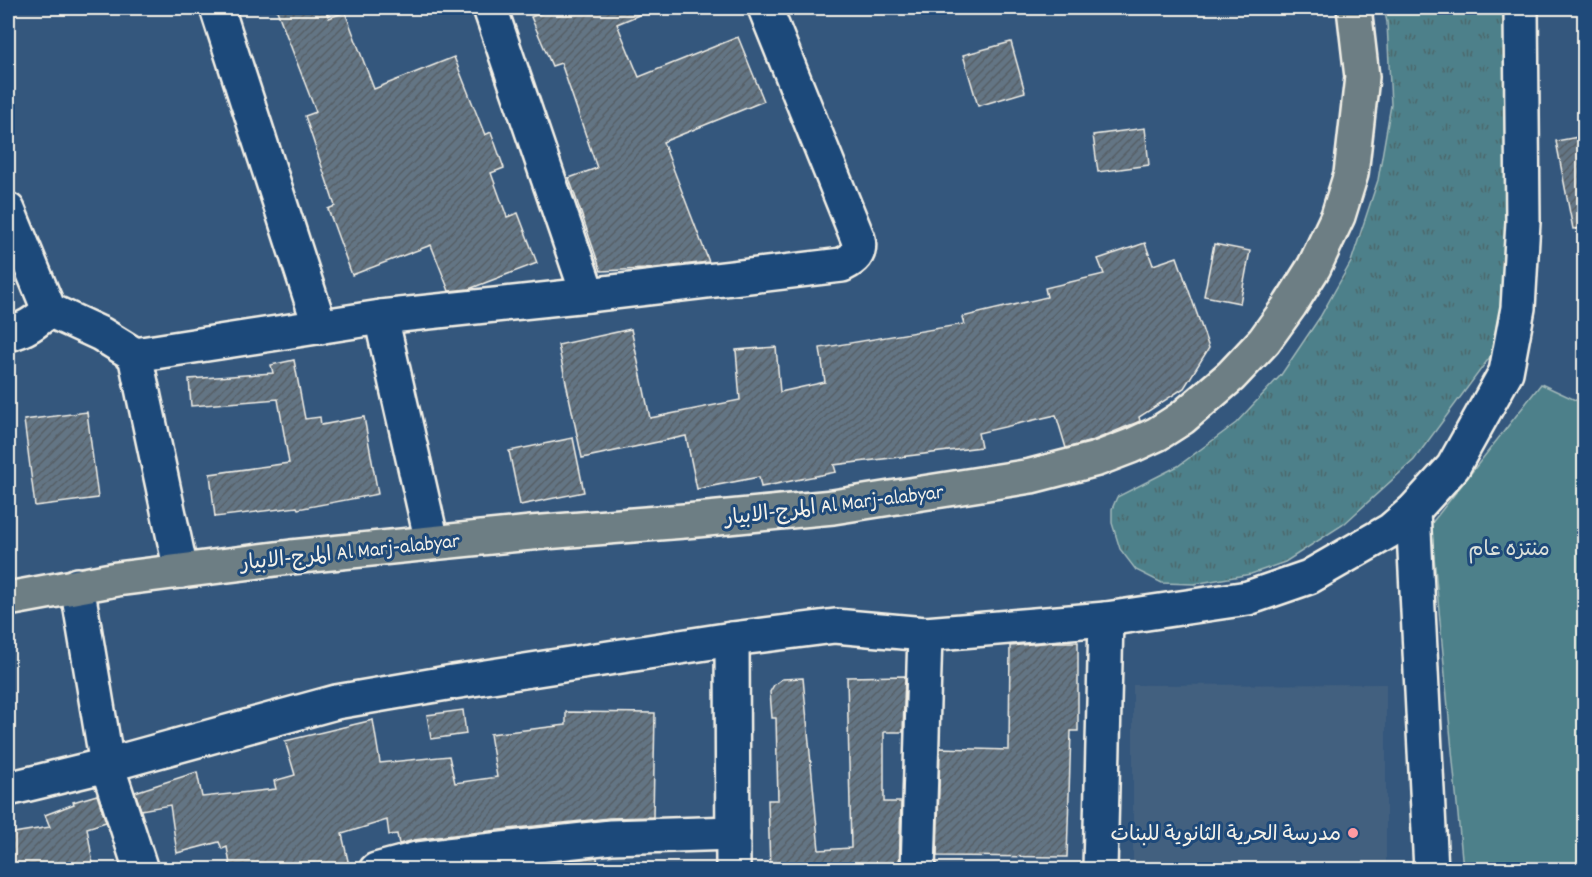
<svg xmlns="http://www.w3.org/2000/svg" width="1592" height="877" viewBox="0 0 1592 877" font-family="Dekko,'Playpen Sans Arabic',sans-serif">
<style>
.built{fill:#42607f}
.grass{fill:url(#grass-tufts);stroke:#a1b8b9;stroke-width:1.5}
.park{fill:#4e808a;stroke:#a1b8b9;stroke-width:1.5}
.building{fill:url(#building-hatch);stroke:#f4f1e8;stroke-width:1.5}
.lines{fill:none;stroke-linecap:round;stroke-linejoin:round}
.minor-casing{stroke:#f4f1e8;stroke-width:38}
.major-casing{stroke:#f4f1e8;stroke-width:38}
.minor{stroke:#1f4a7a;stroke-width:33}
.major{stroke:#6d7e84;stroke-width:33}
.poi-dot{fill:#ff9aa2;stroke:#1f4a7a;stroke-width:2}
.labels{text-anchor:middle;stroke-width:6;stroke-linejoin:round;paint-order:stroke}
.street-label{font-size:21px;fill:#f4f1e8;stroke:#1f4a7a}
.park-label{font-size:21px;fill:#dbe0da;stroke:#1f4a7a}
.poi-label{font-size:21px;fill:#f4f1e8;stroke:#1f4a7a;text-anchor:end}
</style>
<defs>
<pattern id="grass-tufts" width="24" height="20" patternUnits="userSpaceOnUse" patternTransform="scale(1.5)"><rect width="24" height="20" fill="#4e808a"/><path d="M3 7l-1-3M5 7V3M7 7l1-3M15 17l-1-3M17 17v-4M19 17l1-3" fill="none" stroke="#4c676b"/></pattern>
<pattern id="building-hatch" width="6" height="6" patternUnits="userSpaceOnUse" patternTransform="scale(1.5)"><rect width="6" height="6" fill="#647584"/><path d="M-1 1l2-2M0 6l6-6M5 7l2-2" fill="none" stroke="#565e65"/></pattern>
</defs>
<rect width="100%" height="100%" fill="#34577d"/>
<filter id="ink" filterUnits="userSpaceOnUse"><feTurbulence type="fractalNoise" baseFrequency=".0167" numOctaves="2"/><feDisplacementMap in="SourceGraphic" scale="12" xChannelSelector="R" yChannelSelector="G"/><feConvolveMatrix kernelMatrix="1 2 1 2 8 2 1 2 1" color-interpolation-filters="sRGB"/></filter>
<g filter="url(#ink)">
<path class="built" d="M 1386,684 L 1386,869 L 1133,869 L 1133,685 Z"/>
<path class="grass" d="M 1384,8 L 1505,8 L 1506,281 L 1490,357 L 1414,460 L 1344,524 L 1285,562 L 1251,574 L 1194,584 L 1162,583 L 1136,570 L 1120,549 L 1112,523 L 1112,509 L 1117,497 L 1178,466 L 1236,423 L 1281,375 L 1320,317 L 1351,262 L 1378,180 L 1391,105 L 1387,22 Z"/>
<path class="park" d="M 1541,384 L 1584,404 L 1584,869 L 1463,869 L 1431,524 Z"/>
<g class="building">
<path d="M 276,8 L 325,8 L 329,18 L 345,12 L 374,89 L 454,57 L 485,135 L 491,132 L 504,168 L 491,173 L 507,217 L 518,213 L 537,263 L 469,289 L 449,291 L 431,245 L 352,275 L 328,209 L 335,206 L 305,116 L 316,112 Z"/>
<path d="M 554,8 L 656,8 L 617,24 L 639,77 L 738,37 L 764,101 L 663,142 L 709,262 L 645,269 L 601,271 L 569,178 L 597,168 L 561,63 L 552,66 L 531,17 Z"/>
<path d="M 1011,42 L 1025,92 L 978,106 L 963,55 Z"/>
<path d="M 1145,128 L 1149,165 L 1098,172 L 1093,135 Z"/>
<path d="M 1584,136 L 1584,228 L 1573,229 L 1556,141 Z"/>
<path d="M 1145,243 L 1153,265 L 1177,257 L 1209,348 L 1184,388 L 1139,417 L 1140,421 L 1092,441 L 1066,448 L 1056,415 L 978,433 L 981,447 L 834,465 L 836,472 L 761,487 L 759,477 L 697,489 L 686,436 L 582,458 L 558,345 L 631,329 L 650,418 L 740,400 L 736,350 L 776,347 L 780,392 L 825,382 L 820,348 L 964,324 L 962,317 L 1047,297 L 1045,288 L 1104,274 L 1098,259 Z"/>
<path d="M 1214,244 L 1250,251 L 1240,303 L 1204,296 Z"/>
<path d="M 294,360 L 305,419 L 320,417 L 321,425 L 364,417 L 378,494 L 298,509 L 297,507 L 215,517 L 210,474 L 289,463 L 278,399 L 191,406 L 189,379 L 273,373 L 271,365 Z"/>
<path d="M 87,412 L 98,498 L 35,506 L 24,420 Z"/>
<path d="M 573,438 L 584,492 L 520,505 L 509,451 Z"/>
<path d="M 1054,642 L 1078,642 L 1078,731 L 1071,731 L 1067,857 L 937,856 L 940,748 L 1009,750 L 1010,646 Z"/>
<path d="M 905,676 L 903,732 L 884,732 L 884,802 L 901,802 L 899,870 L 770,870 L 768,800 L 778,800 L 776,718 L 772,718 L 770,692 L 774,685 L 782,679 L 803,678 L 819,850 L 851,848 L 847,677 Z"/>
<path d="M 463,710 L 466,734 L 431,739 L 427,715 Z"/>
<path d="M 566,712 L 655,713 L 653,817 L 609,818 L 445,836 L 414,840 L 399,844 L 397,834 L 389,835 L 387,820 L 342,834 L 350,870 L 231,870 L 227,847 L 222,849 L 219,842 L 177,853 L 170,805 L 141,810 L 135,792 L 197,772 L 202,797 L 276,789 L 274,781 L 295,775 L 285,741 L 373,720 L 380,763 L 449,756 L 455,783 L 497,777 L 490,734 L 566,725 Z"/>
<path d="M 97,795 L 106,822 L 87,828 L 94,870 L 8,870 L 8,834 L 50,827 L 45,815 L 74,804 L 73,802 Z"/>
<path d="M 597,857 L 598,870 L 487,870 Z"/>
</g>
<g class="lines">
<g class="minor-casing">
<g id="minor">
<path d="M 217,8 L 320,327"/>
<path d="M 490,8 L 588,295"/>
<path d="M 8,210 L 49,310 L 101,334 L 135,355 L 381,317 L 588,295 L 842,265 C 854,259 861,254 858,239 L 765,8"/>
<path d="M 381,317 L 432,542"/>
<path d="M 8,334 C 25,330 36,322 49,310"/>
<path d="M 135,355 L 181,571"/>
<path d="M 1413,511 L 1431,870"/>
<path d="M 77,585 L 107,765 L 141,870"/>
<path d="M 732,639 L 733,870"/>
<path d="M 8,789 L 107,765 L 336,702 L 453,682 L 732,639 L 835,626 L 925,634 L 1106,619 L 1248,598 L 1309,577 L 1391,530 L 1413,511 L 1453,467 L 1506,372 L 1518,308 L 1523,222 L 1521,8"/>
<path d="M 376,870 L 417,859 L 447,855 L 611,837 L 733,833"/>
<path d="M 918,870 L 925,634"/>
<path d="M 1100,870 L 1106,619"/>
</g>
</g>
<g class="major-casing">
<path id="major" d="M 8,599 L 117,579 L 291,557 L 531,533 L 697,520 L 833,507 L 1031,476 L 1097,459 L 1131,446 L 1157,434 L 1182,418 L 1231,376 L 1264,341 L 1290,305 L 1314,267 L 1338,216 L 1351,174 L 1362,77 L 1354,8"/>
</g>
<use href="#minor" class="minor"/>
<use href="#major" class="major"/>
</g>
</g>
<circle class="poi-dot" cx="1353" cy="833" r="6"/>
<g class="labels">
<g class="street-label">
<text transform="translate(834 504) rotate(-7)" y="7">المرج-الابيار Al Marj-alabyar</text>
<text transform="translate(350 551) rotate(-6)" y="7">المرج-الابيار Al Marj-alabyar</text>
</g>
<g class="park-label">
<text x="1509" y="555">منتزه عام</text>
</g>
<g class="poi-label">
<text x="1341" y="840">مدرسة الحرية الثانوية للبنات</text>
</g>
</g>
<rect width="1592" height="877" fill="none" stroke="#1f4a7a" stroke-width="30"/>
<rect x="15" y="15" width="1562" height="847" fill="none" stroke="#f4f1e8" stroke-width="2" filter="url(#ink)"/>
</svg>
